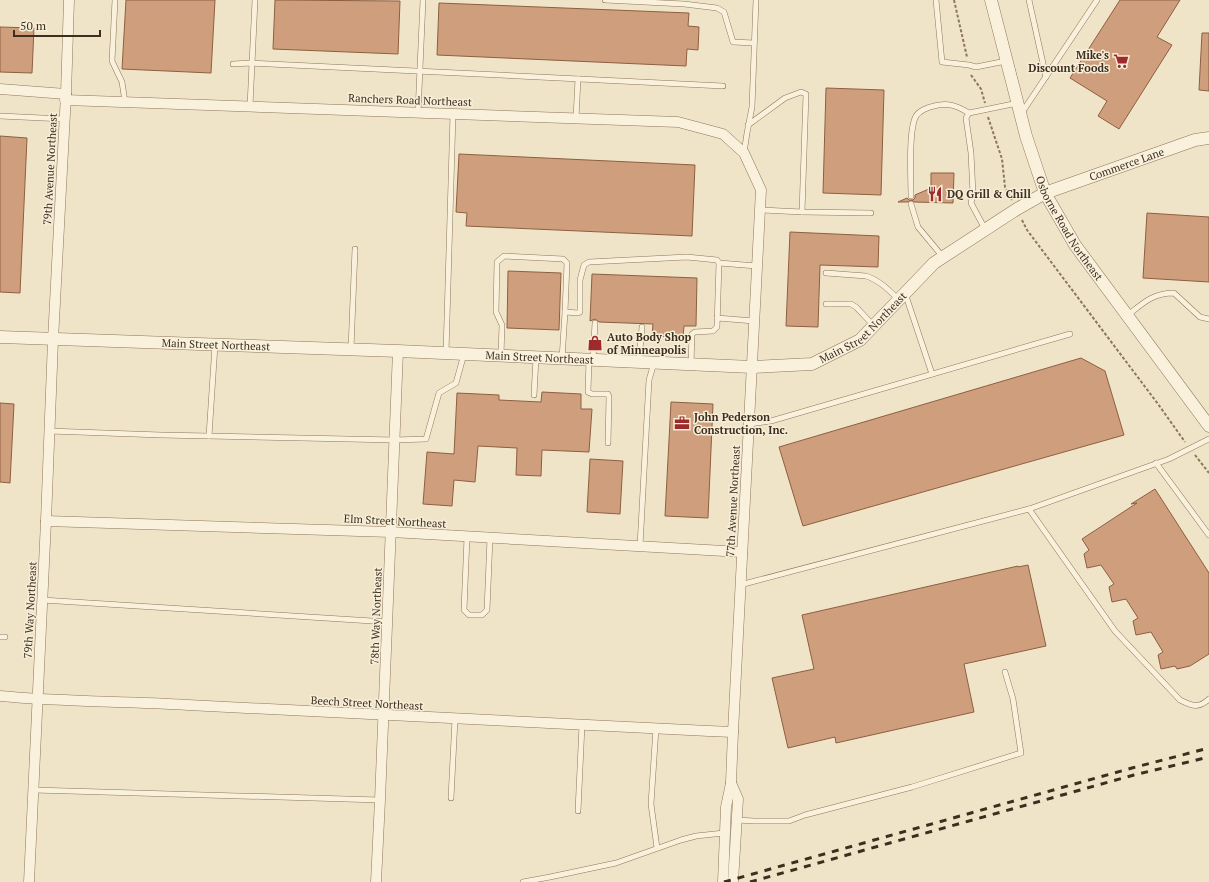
<svg xmlns="http://www.w3.org/2000/svg" width="1209" height="882" viewBox="0 0 1209 882" font-family="'PT Serif',serif">
<style>
.building{fill:#cf9f7d;stroke:#8d5f41}
.lines{fill:none;stroke-linecap:round;stroke-linejoin:round}
.service-casing{stroke:#8d765c;stroke-width:6}
.minor-casing{stroke:#8d765c;stroke-width:11}
.tertiary-casing{stroke:#8d765c;stroke-width:13}
.path{stroke:#8d765c;stroke-width:2;stroke-dasharray:3 2;stroke-linecap:butt}
.service{stroke:#faf1dc;stroke-width:5}
.minor{stroke:#faf1dc;stroke-width:10}
.tertiary{stroke:#faf1dc;stroke-width:12}
.rail{stroke:#3d2e20;stroke-width:3;stroke-dasharray:7 7;stroke-linecap:butt}
.labels{text-anchor:middle;stroke-width:3;stroke-linejoin:round;paint-order:stroke}
.poi-label{font-size:11px;font-weight:bold;fill:#3d2e20;stroke:#f7eed8;text-anchor:start}
.street-label{font-size:11px;fill:#3d2e20;stroke:#f7eed8}
</style>
<rect width="100%" height="100%" fill="#f0e4c8"/>
<g class="building">
<path d="M 126,0 L 215,0 L 211,73 L 122,69 Z"/>
<path d="M 275,0 L 400,1 L 398,54 L 273,49 Z"/>
<path d="M 1120,0 L 1180,0 L 1157,37 L 1172,45 L 1119,129 L 1098,116 L 1107,101 L 1070,78 Z"/>
<path d="M 439,3 L 689,13 L 688,26 L 699,27 L 698,50 L 687,49 L 686,66 L 437,55 Z"/>
<path d="M 0,27 L 34,28 L 32,73 L 0,72 Z"/>
<path d="M 1202,33 L 1209,33 L 1209,91 L 1199,90 Z"/>
<path d="M 826,88 L 884,90 L 881,195 L 823,193 Z"/>
<path d="M 0,136 L 27,138 L 20,293 L 0,292 Z"/>
<path d="M 459,154 L 695,165 L 692,236 L 466,226 L 467,213 L 456,212 Z"/>
<path d="M 931,173 L 954,173 L 953,203 L 914,202 L 912,200 L 908,202 L 898,202 L 907,198 L 909,200 L 913,200 L 915,198 L 915,195 L 931,188 Z"/>
<path d="M 1147,213 L 1209,217 L 1209,282 L 1143,278 Z"/>
<path d="M 790,232 L 879,236 L 878,267 L 820,265 L 818,327 L 786,326 Z"/>
<path d="M 508,271 L 561,273 L 559,330 L 507,328 Z"/>
<path d="M 592,274 L 697,278 L 696,326 L 684,326 L 683,337 L 652,336 L 653,324 L 599,322 L 595,319 L 590,321 Z"/>
<path d="M 1081,358 L 1105,371 L 1124,435 L 803,526 L 779,447 Z"/>
<path d="M 542,392 L 581,394 L 581,409 L 592,409 L 589,452 L 542,450 L 541,476 L 516,475 L 517,448 L 478,446 L 475,482 L 454,480 L 452,506 L 423,504 L 427,452 L 454,454 L 457,393 L 499,395 L 499,400 L 541,402 Z"/>
<path d="M 671,402 L 713,404 L 708,518 L 665,516 Z"/>
<path d="M 0,403 L 14,404 L 10,483 L 0,482 Z"/>
<path d="M 590,459 L 623,461 L 620,514 L 587,512 Z"/>
<path d="M 1155,489 L 1209,573 L 1209,654 L 1190,666 L 1177,669 L 1175,666 L 1161,669 L 1158,655 L 1163,652 L 1151,632 L 1136,635 L 1133,621 L 1138,618 L 1126,599 L 1112,602 L 1109,587 L 1114,584 L 1101,565 L 1087,568 L 1084,554 L 1089,550 L 1082,539 L 1137,503 L 1131,504 Z"/>
<path d="M 1028,565 L 1046,646 L 964,664 L 974,712 L 836,743 L 835,737 L 788,748 L 772,678 L 814,669 L 802,615 L 1018,566 L 1018,567 Z"/>
</g>
<g class="lines">
<g class="service-casing">
<g id="service">
<path d="M 115,0 L 112,61 L 122,82 L 125,102"/>
<path d="M 605,0 L 684,4 L 717,8 L 724,12 L 733,42 L 754,43"/>
<path d="M 936,0 L 942,62 L 969,65 L 976,67 L 1006,61"/>
<path d="M 1029,0 L 1046,77"/>
<path d="M 233,64 L 251,63 L 723,86"/>
<path d="M 250,106 L 255,0"/>
<path d="M 418,113 L 423,0"/>
<path d="M 1021,114 L 1097,0"/>
<path d="M 0,116 L 64,119"/>
<path d="M 576,118 L 578,79"/>
<path d="M 748,125 L 785,98 L 801,92 L 806,94 L 802,212"/>
<path d="M 744,153 L 747,133 L 752,107 L 756,0"/>
<path d="M 911,196 C 911,179 908,130 916,116 C 919,111 928,107 934,106 C 948,102 957,106 969,113"/>
<path d="M 911,204 L 918,227 L 943,257"/>
<path d="M 760,210 L 802,212 L 871,213"/>
<path d="M 985,229 L 971,203 L 973,194 L 971,153 L 966,118 L 969,113 L 1018,103"/>
<path d="M 719,263 L 757,266"/>
<path d="M 826,273 L 866,276 C 879,280 889,290 899,300"/>
<path d="M 905,293 L 932,374"/>
<path d="M 826,304 L 851,304 L 856,307 L 874,326"/>
<path d="M 1128,315 C 1143,303 1153,293 1174,293 L 1200,317 L 1209,319"/>
<path d="M 717,318 L 754,321"/>
<path d="M 351,349 L 355,249"/>
<path d="M 446,353 L 453,114"/>
<path d="M 501,355 L 502,325 L 496,312 L 497,262 L 504,256 L 563,259 L 567,263 L 565,312"/>
<path d="M 562,359 L 565,312 L 578,313 L 580,312 L 580,280 L 584,265 L 589,262 L 687,257 L 717,260 L 719,263 L 717,327 L 713,331 L 695,332 L 692,334 L 691,364"/>
<path d="M 593,359 L 595,323"/>
<path d="M 589,360 L 588,392 L 592,394 L 608,394 L 609,397 L 608,443"/>
<path d="M 639,361 L 642,327"/>
<path d="M 534,395 L 536,358"/>
<path d="M 749,424 L 771,421 L 1070,334"/>
<path d="M 49,431 L 161,435 L 395,440 L 426,439 L 439,393 L 456,383 L 464,354"/>
<path d="M 209,436 L 215,345"/>
<path d="M 1156,463 L 1209,535"/>
<path d="M 1029,509 L 1115,631 L 1180,700 C 1192,706 1198,709 1209,699"/>
<path d="M 467,537 L 464,610 L 469,615 L 482,615 L 487,610 L 490,538"/>
<path d="M 640,546 L 649,380 L 654,363"/>
<path d="M 740,585 L 1029,509 L 1169,459 L 1209,439"/>
<path d="M 42,600 L 388,622"/>
<path d="M 0,637 L 5,637"/>
<path d="M 656,728 L 651,804 L 657,848"/>
<path d="M 34,790 L 380,800"/>
<path d="M 451,798 L 455,719"/>
<path d="M 578,811 L 582,725"/>
<path d="M 737,820 L 754,821 L 789,821 L 805,815 L 912,787 L 1021,753 L 1013,699 L 1005,672"/>
<path d="M 523,882 L 550,877 L 616,863 L 681,840 L 696,836 L 724,833"/>
</g>
</g>
<g class="minor-casing">
<g id="minor">
<path d="M 0,89 L 66,94"/>
<path d="M 65,100 L 678,122 L 723,134 L 744,153 L 761,190 L 733,732 L 731,783 L 726,807 L 723,882"/>
<path d="M 46,521 L 391,532 L 742,552"/>
<path d="M 0,696 C 62,702 125,701 188,705 C 369,715 551,724 733,732"/>
<path d="M 731,783 L 738,799 L 733,882"/>
<path d="M 29,882 L 46,521 L 53,340 L 66,94 L 69,0"/>
<path d="M 376,882 L 380,800 L 398,351"/>
</g>
</g>
<g class="tertiary-casing">
<g id="tertiary">
<path id="s1" d="M 991,0 L 1026,136 L 1045,193 L 1075,245 L 1209,426"/>
<path id="s2" d="M 0,337 L 398,351 L 752,367 L 812,364 L 860,340 L 934,263 L 1017,209 L 1045,193 L 1195,140 L 1209,138"/>
</g>
</g>
<g class="path">
<path d="M 954,0 L 967,57"/>
<path d="M 971,75 L 981,89 L 985,103"/>
<path d="M 988,117 L 1002,159 L 1005,187 L 1012,200"/>
<path d="M 1022,220 L 1027,230 L 1158,404 L 1185,442"/>
<path d="M 1195,455 L 1209,473"/>
</g>
<use href="#service" class="service"/>
<use href="#minor" class="minor"/>
<use href="#tertiary" class="tertiary"/>
<g class="rail">
<path d="M 724,882 L 1132,768 L 1209,748"/>
<path d="M 750,882 L 1134,775 L 1209,757"/>
</g>
</g>
<defs>
<g id="supermarket-bare" transform="scale(1.2)"><path d="M-6-5.5h2.5l.6 2H6L4.5 2H-2.5L-4.4-4H-6ZM-1.5 3.2a1.3 1.3 0 1 0 .1 0ZM3 3.2a1.3 1.3 0 1 0 .1 0Z" fill="#9e2a2b" stroke="#f7eed8" stroke-width="2.5" paint-order="stroke"/></g>
<g id="restaurant-bare" transform="scale(1.2)"><path d="M-5-6h1v4h1v-4h1v4h1v-4h1v5L-1.5 .5V6h-2V.5L-5-1ZM5-6V6H3V1.5H1.5Q1.5-4 5-6Z" fill="#9e2a2b" stroke="#f7eed8" stroke-width="2.5" paint-order="stroke"/></g>
<g id="shop-bare" transform="scale(1.2)"><path d="M-5-2.5h2.3a2.7 3.5 0 0 1 5.4 0H5L5.5 6h-11ZM-1.5-2.5h3a1.5 2.3 0 0 0-3 0Z" fill="#9e2a2b" stroke="#f7eed8" stroke-width="2.5" paint-order="stroke"/></g>
<g id="office-bare" transform="scale(1.2)"><path d="M-6-3h4V-5.5h4V-3h4V5H-6ZM-1-4.5V-3h2v-1.5ZM-6 0V1H6V0Z" fill="#9e2a2b" stroke="#f7eed8" stroke-width="2.5" paint-order="stroke"/></g>
</defs>
<g fill-rule="evenodd">
<use href="#supermarket-bare" x="1121" y="61"/>
<use href="#restaurant-bare" x="935" y="194"/>
<use href="#shop-bare" x="595" y="343"/>
<use href="#office-bare" x="682" y="423"/>
</g>
<g class="labels">
<g class="poi-label">
<text x="1109" y="59" text-anchor="end">Mike's<tspan x="1109" dy="13">Discount Foods</tspan></text>
<text x="947" y="198">DQ Grill &amp; Chill</text>
<text x="607" y="341">Auto Body Shop<tspan x="607" dy="13">of Minneapolis</tspan></text>
<text x="694" y="421">John Pederson<tspan x="694" dy="13">Construction, Inc.</tspan></text>
</g>
<g class="street-label">
<text transform="translate(410 100) rotate(2)" y="4">Ranchers Road Northeast</text>
<text dy="4" stroke="none"><textPath href="#s2" startOffset="1191">Commerce Lane</textPath></text>
<text transform="translate(50 169) rotate(-87)" y="4">79th Avenue Northeast</text>
<text dy="4" stroke="none"><textPath href="#s1" startOffset="243">Osborne Road Northeast</textPath></text>
<text dy="4" stroke="none"><textPath href="#s2" startOffset="876">Main Street Northeast</textPath></text>
<text dy="4" stroke="none"><textPath href="#s2" startOffset="216">Main Street Northeast</textPath></text>
<text dy="4" stroke="none"><textPath href="#s2" startOffset="540">Main Street Northeast</textPath></text>
<text transform="translate(733 501) rotate(-87)" y="4">77th Avenue Northeast</text>
<text transform="translate(395 521) rotate(3)" y="4">Elm Street Northeast</text>
<text transform="translate(30 610) rotate(-87)" y="4">79th Way Northeast</text>
<text transform="translate(376 616) rotate(-88)" y="4">78th Way Northeast</text>
<text transform="translate(367 703) rotate(3)" y="4">Beech Street Northeast</text>
</g>
</g>
<path d="M14 30v6h86v-6" fill="none" stroke="#3d2e20" stroke-width="2"/>
<text x="20" y="30" font-size="12" fill="#3d2e20" stroke="#f7eed8" stroke-width="3" paint-order="stroke">50 m</text>
</svg>
